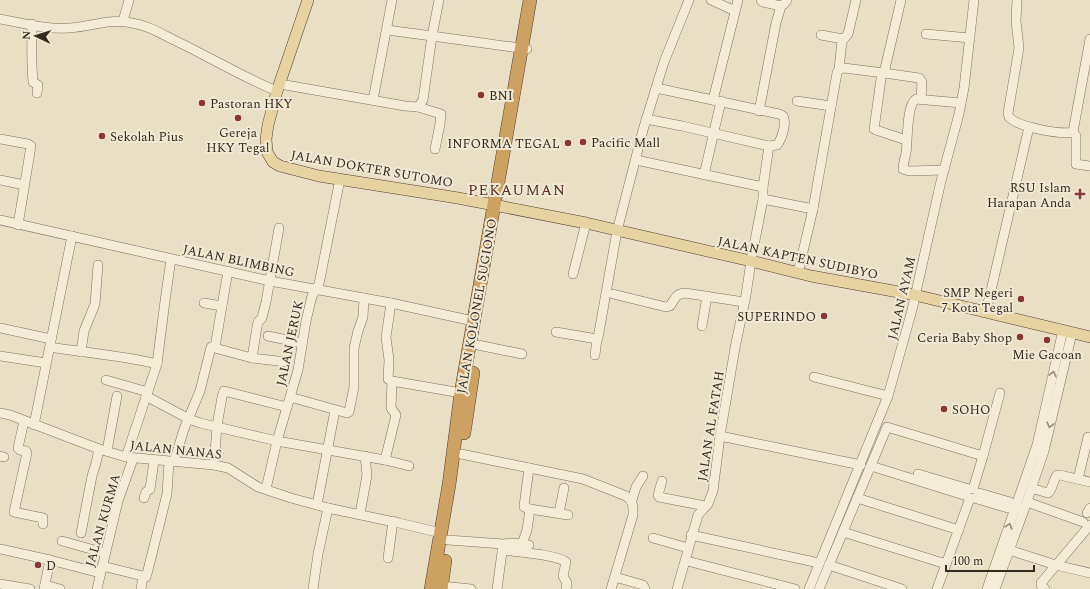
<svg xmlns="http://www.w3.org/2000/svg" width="1090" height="589" viewBox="0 0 1090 589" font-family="Spectral,serif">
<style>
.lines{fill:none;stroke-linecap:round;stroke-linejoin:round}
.minor-casing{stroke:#81725e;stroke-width:10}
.major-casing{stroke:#4f4031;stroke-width:12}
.highway-casing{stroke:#4f4031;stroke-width:14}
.minor{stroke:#f4ecd7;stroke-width:9}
.major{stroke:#e7d3a2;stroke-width:11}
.highway{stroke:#cda161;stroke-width:13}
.oneway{stroke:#948b7c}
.poi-dot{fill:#883735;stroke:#f1e9d4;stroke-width:1.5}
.labels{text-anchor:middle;stroke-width:4;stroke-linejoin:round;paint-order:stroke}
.poi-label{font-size:13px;fill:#332a20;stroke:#f1e9d4;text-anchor:start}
.street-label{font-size:13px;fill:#332a20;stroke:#f1e9d4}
.quarter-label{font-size:15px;letter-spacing:1px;fill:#5a3124;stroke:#f1e9d4}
</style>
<rect width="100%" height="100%" fill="#e8dfc5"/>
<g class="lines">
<g class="minor-casing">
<g id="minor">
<path d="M 711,0 L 735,11"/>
<path d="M 761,0 L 763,2 L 781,6"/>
<path d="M 1017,0 L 1016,21 L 1019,48 L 1008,113 L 1009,117 C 1017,127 1061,135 1073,132 L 1090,39"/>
<path d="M 0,19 C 21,23 48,30 69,28 C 92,27 107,18 132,23 C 147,25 160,33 174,40 C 208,56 242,77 277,91"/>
<path d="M 123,21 L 129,0"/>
<path d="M 32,24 C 32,44 31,62 33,82 L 38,85 L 37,93"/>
<path d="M 387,30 L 432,36 L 439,0"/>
<path d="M 926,34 L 970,38"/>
<path d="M 821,35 L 843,39"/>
<path d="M 839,69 L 842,41 L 848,34 L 856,0"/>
<path d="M 882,72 L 874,129 L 876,130 L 906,140"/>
<path d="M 884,73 L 919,78 L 922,82 L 921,99"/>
<path d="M 280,84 L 405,106 L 418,107 L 423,100 L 432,36 L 527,49"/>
<path d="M 373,100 L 392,0"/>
<path d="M 713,100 L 738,0"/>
<path d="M 797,101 L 831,106"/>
<path d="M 418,107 L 441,114 L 440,124 L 435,149"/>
<path d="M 759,111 L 776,23 L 781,6 L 784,4 L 787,0"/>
<path d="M 646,119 L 682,126 L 769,146"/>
<path d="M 1073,132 L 1076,136 L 1076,164 L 1090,166"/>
<path d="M 0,139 L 28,144 L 31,146 L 18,225"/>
<path d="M 636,160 L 763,187 L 769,146 L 777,145 C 782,139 787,122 783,116 L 779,114 L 656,88"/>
<path d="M 944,170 L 909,171 L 903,169 C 903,163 905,159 906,153 C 908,142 906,105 916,99 L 961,103"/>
<path d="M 704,175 L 721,101"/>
<path d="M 0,180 L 24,185"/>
<path d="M 763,199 L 813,209"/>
<path d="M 0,220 L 270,281 L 391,303 L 473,321"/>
<path d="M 798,273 L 813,209 L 837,73 L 839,69 L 844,68 L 884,73 L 901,0"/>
<path d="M 573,274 L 586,223"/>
<path d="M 613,294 L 666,307 L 670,306 C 675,299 675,294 685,293 L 744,302"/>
<path d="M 204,303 L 222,306 L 228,271"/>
<path d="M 391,303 L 386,337 L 389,360 L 388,379 L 392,381 L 461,393"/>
<path d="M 986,312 L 1029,127"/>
<path d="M 702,326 L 707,296"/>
<path d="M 0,328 L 51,339"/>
<path d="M 556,332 L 597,339 L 598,338 L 617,231 L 643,130 L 664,62 L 689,0"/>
<path d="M 268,336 L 302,343"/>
<path d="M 478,345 L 522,354"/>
<path d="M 50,347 C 86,353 122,355 157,364"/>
<path d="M 215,347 L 222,306"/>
<path d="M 81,352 L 84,331 L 95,304 L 98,265"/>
<path d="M 595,355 L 597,339"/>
<path d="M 0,356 L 46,363"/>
<path d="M 252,358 L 257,327 L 258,322 L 262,318 L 266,302 L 279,228"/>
<path d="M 814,377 L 888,396"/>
<path d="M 106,380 L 148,392"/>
<path d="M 146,396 L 189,419 L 200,423 L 277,441 L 385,460 L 396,415 L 391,408 L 392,381"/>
<path d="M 290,397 L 347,413 L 349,412 L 354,387 L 354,348 L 358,331 L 363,317 L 364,298"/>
<path d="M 0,413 L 10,415 L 99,449 L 126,457 L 214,465 L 228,468 L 258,487 L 291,498 L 328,508 L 399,523 L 441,533"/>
<path d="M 24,421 L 18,448 L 20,450 L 26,451 L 27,453 L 14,512 L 43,518 L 43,524"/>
<path d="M 34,425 L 72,236"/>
<path d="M 720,436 L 861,465"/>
<path d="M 107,451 L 117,396"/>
<path d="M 461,454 L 583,479 L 626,496 C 634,502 633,506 633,515 L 611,589"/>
<path d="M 0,456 L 4,457"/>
<path d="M 126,457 L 157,364 L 165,301 L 171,259"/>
<path d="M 385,460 L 409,466"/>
<path d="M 174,462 L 184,429 L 200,391 L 211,347 L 252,358 L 286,362"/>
<path d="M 214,465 L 217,426 L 222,397 L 224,391 L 287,407"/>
<path d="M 871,466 L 967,496"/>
<path d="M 529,468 L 524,506 L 524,507 L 530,509"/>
<path d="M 918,474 L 969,489"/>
<path d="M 1078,479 L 1088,437"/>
<path d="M 662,481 L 658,495 L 659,497 L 705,506"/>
<path d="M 1031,488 L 1048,493 C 1053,489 1053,480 1057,475 L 1060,475 L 1090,482"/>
<path d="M 266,489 L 277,441 L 298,370 L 306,321 L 312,296 L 319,284 L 340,179"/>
<path d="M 973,489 L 983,456 L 1000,393"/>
<path d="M 979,493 L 1010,502 L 1012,506"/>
<path d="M 144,498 L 146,492 L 150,489 L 154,461"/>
<path d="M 857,498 L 959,530"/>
<path d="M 974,498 L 1008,508 L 1012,506 L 1019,508"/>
<path d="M 632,500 L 636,487 L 643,476"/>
<path d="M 1027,502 L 1083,522"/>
<path d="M 317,505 L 335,410"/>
<path d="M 559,513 L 564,488"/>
<path d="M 1087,513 L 1090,508"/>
<path d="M 360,514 L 367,475 L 365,456"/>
<path d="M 843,532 L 946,564"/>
<path d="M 81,533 L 92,476 L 96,463 L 99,449"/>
<path d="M 691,535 L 819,563"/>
<path d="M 653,538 L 688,548"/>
<path d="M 448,540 L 503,544 L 512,543 L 529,545"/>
<path d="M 62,541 L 105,553"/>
<path d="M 522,544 L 527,530 L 530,509 L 568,515"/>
<path d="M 1003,548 L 1056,565 L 1090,573"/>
<path d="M 0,549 L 50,560 L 100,573"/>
<path d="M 502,550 C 516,552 556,554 566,562 L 563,576 L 567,583 L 566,589"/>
<path d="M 388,558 L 393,521"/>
<path d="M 691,562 L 795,589"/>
<path d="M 829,565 L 902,589"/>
<path d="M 102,566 L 143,576 L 141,589"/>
<path d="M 143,576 L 146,577 L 147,574 L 167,494 L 169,462"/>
<path d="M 615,577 L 643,585 L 645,589"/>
<path d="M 0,584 L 30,589"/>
<path d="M 45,585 L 60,589"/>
<path d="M 442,586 L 471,589"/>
<path d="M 44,589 L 50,560"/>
<path d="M 97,589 L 118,501 L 133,459"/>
<path d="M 313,589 L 318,554 L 328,508"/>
<path d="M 497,589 L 503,545"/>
<path d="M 677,589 L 698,515 L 708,504 L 713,491 L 720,436 L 735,348 L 746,295 L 751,261 L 763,199 L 763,187"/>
<path d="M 809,589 L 888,396 L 912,310 L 941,181 L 959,114 L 964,88 L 974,0"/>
<path d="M 819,589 L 887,427 L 983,456"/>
<path d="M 937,589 L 970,498"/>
<path d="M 987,589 L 1037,445 L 1063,330"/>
<path d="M 995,589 L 1024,510 L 1044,451 L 1072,333"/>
<path d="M 1045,589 L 1041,585 L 1041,583 L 1090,525"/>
</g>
</g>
<g class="major-casing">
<path id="major" d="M 308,0 L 277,91 L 268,125 L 266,139 L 267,152 L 273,162 L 280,166 L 319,176 L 458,198 L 586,223 L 751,261 L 811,276 L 915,295 L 1090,337"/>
</g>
<g class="highway-casing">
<g id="highway">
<path d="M 464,433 L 473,373"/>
<path d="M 431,589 L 449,485 L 461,393 L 530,0"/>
<path d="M 441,589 L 445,561"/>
</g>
</g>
<use href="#minor" class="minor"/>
<use href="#major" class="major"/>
<use href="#highway" class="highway"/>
</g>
<defs><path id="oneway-chevron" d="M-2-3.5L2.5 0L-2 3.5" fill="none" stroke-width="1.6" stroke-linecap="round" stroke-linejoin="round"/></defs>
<g class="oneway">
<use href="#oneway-chevron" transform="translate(1053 374) rotate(-78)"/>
<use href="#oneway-chevron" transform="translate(1050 425) rotate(103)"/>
<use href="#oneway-chevron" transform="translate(1009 526) rotate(-72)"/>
</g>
<g class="poi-dot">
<circle cx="481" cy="95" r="4"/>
<circle cx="202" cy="103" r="4"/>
<circle cx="238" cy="118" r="4"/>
<circle cx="102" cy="136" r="4"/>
<circle cx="583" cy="142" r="4"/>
<circle cx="568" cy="143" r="4"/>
<path d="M1078 188h4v4h4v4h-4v4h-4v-4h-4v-4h4z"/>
<circle cx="1021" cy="299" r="4"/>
<circle cx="824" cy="316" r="4"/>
<circle cx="1020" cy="337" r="4"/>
<circle cx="1047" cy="340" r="4"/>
<circle cx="944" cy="409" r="4"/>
<circle cx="38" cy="565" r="4"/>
</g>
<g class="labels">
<g class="poi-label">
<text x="489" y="100">BNI</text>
<text x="210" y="108">Pastoran HKY</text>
<text x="238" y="137" text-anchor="middle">Gereja<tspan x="238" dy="15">HKY Tegal</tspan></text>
<text x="110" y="141">Sekolah Pius</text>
<text x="591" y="147">Pacific Mall</text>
<text x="560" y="148" text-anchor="end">INFORMA TEGAL</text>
<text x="1071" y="192" text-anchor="end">RSU Islam<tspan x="1071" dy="15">Harapan Anda</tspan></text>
<text x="1013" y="297" text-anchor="end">SMP Negeri<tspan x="1013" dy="15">7 Kota Tegal</tspan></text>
<text x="816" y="321" text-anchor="end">SUPERINDO</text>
<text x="1012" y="342" text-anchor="end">Ceria Baby Shop</text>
<text x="1047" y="359" text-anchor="middle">Mie Gacoan</text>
<text x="952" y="414">SOHO</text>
<text x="46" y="570">D</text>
</g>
<g class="street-label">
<text transform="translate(372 168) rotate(10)" y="5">JALAN DOKTER SUTOMO</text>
<text transform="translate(798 257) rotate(12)" y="5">JALAN KAPTEN SUDIBYO</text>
<text transform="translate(239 260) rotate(12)" y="5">JALAN BLIMBING</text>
<text transform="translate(901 298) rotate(-77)" y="5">JALAN AYAM</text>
<text transform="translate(476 306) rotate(-80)" y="5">JALAN KOLONEL SUGIONO</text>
<text transform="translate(289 343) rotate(-78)" y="5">JALAN JERUK</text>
<text transform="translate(710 426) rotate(-81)" y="5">JALAN AL FATAH</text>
<text transform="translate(176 449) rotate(6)" y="5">JALAN NANAS</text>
<text transform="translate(102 520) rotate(-74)" y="5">JALAN KURMA</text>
</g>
<g class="quarter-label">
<text x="517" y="195">PEKAUMAN</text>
</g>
</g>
<g transform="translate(36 36) rotate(274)" stroke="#f1e9d4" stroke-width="3" paint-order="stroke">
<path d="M0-3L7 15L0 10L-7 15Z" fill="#332a20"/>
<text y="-6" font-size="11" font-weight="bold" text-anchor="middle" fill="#332a20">N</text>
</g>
<path d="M946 565v6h88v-6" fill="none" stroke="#332a20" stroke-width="2"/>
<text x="952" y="565" font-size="12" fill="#332a20" stroke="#f1e9d4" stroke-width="3" paint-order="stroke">100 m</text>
</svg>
